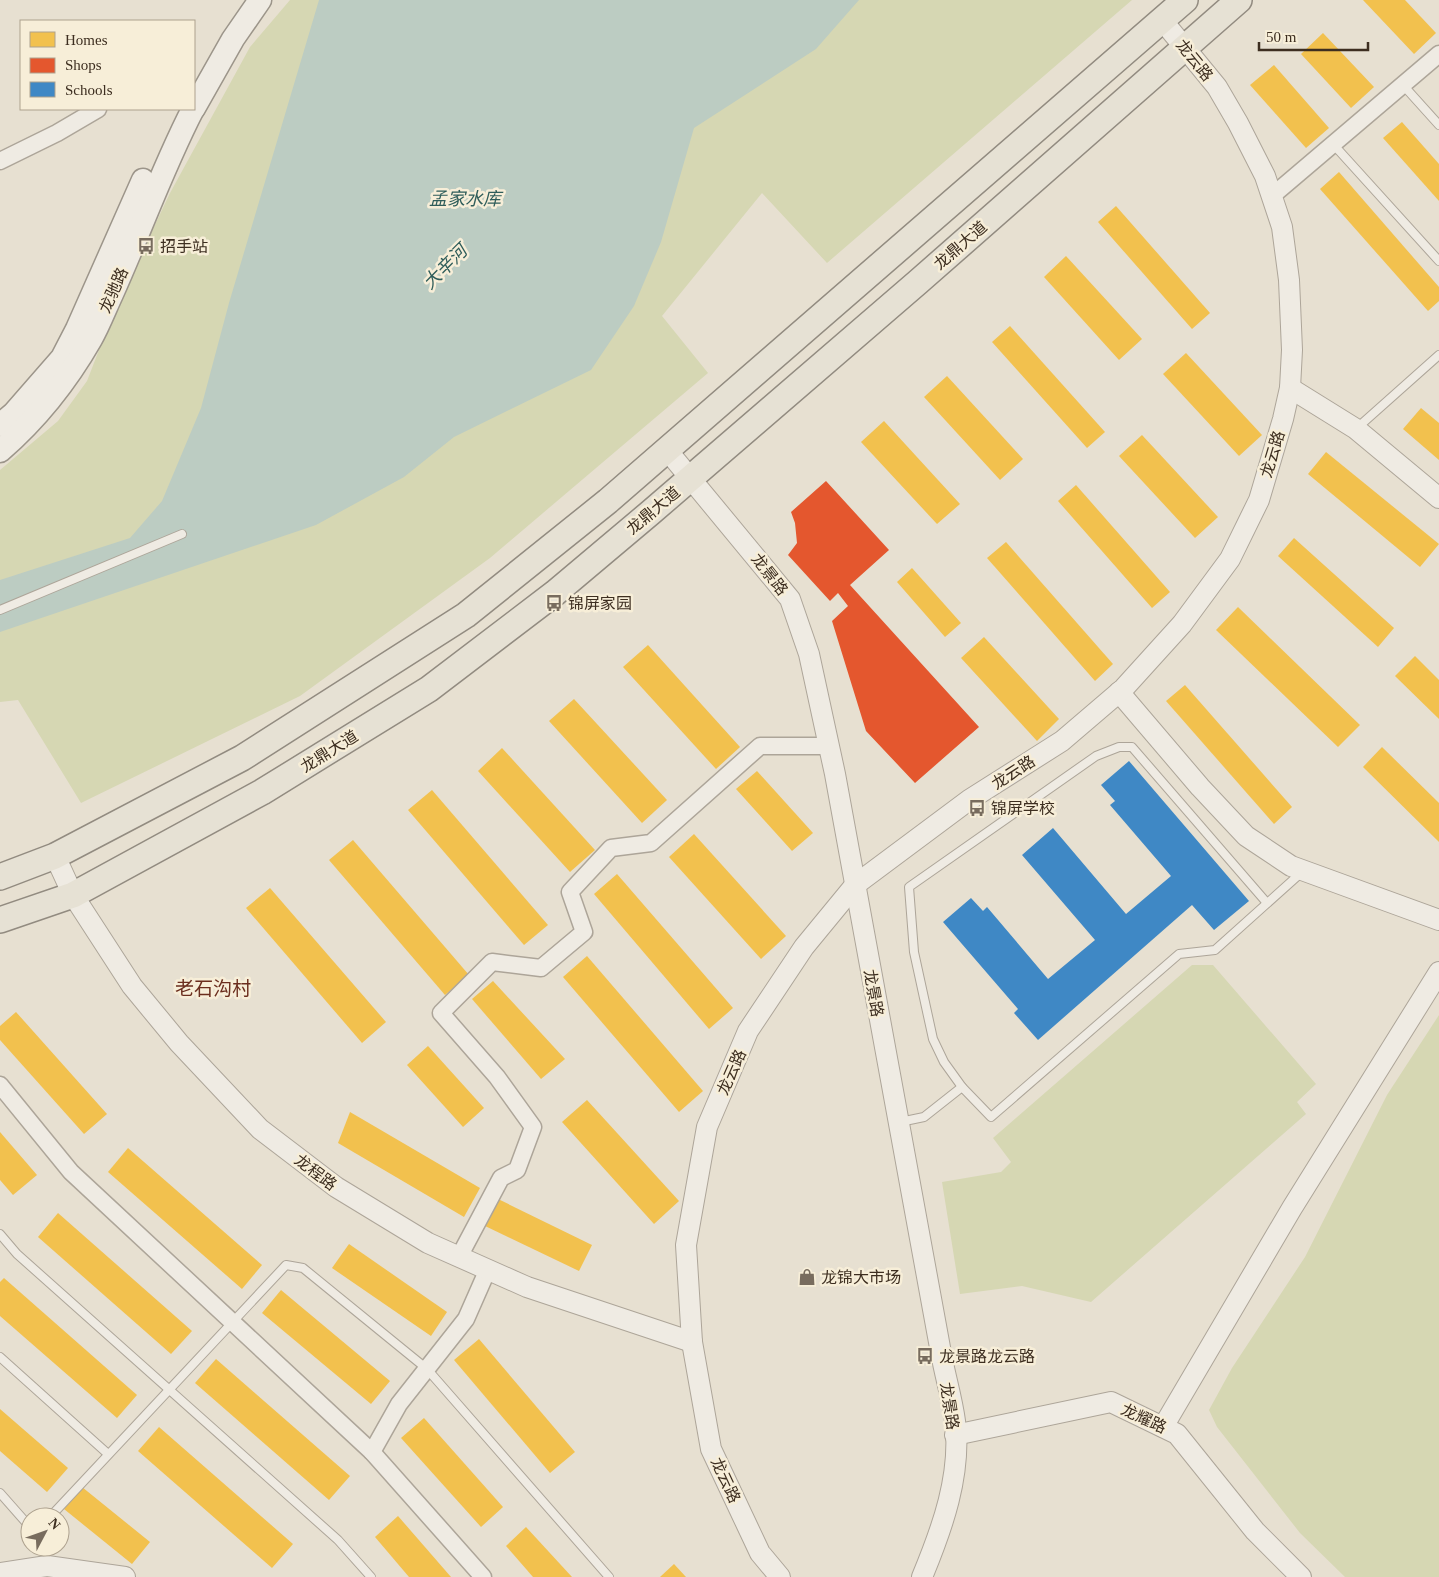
<svg xmlns="http://www.w3.org/2000/svg" width="1439" height="1577" viewBox="0 0 1439 1577" font-family="'Times New Roman','Noto Sans SC',serif">
<style>
.green{fill:#d6d7b3}
.water{fill:#bcccc2}
.homes{fill:#f2c14e}
.shops{fill:#e4572e}
.schools{fill:#3f88c5}
.lines{fill:none;stroke-linecap:round;stroke-linejoin:round}
.service-casing{stroke:#ada599;stroke-width:10}
.minor-casing{stroke:#ada599;stroke-width:19}
.tertiary-casing{stroke:#ada599;stroke-width:22}
.secondary-casing{stroke:#9c958a;stroke-width:25}
.primary-casing{stroke:#928b80;stroke-width:28}
.service{stroke:#efebe3;stroke-width:8}
.minor{stroke:#efebe3;stroke-width:16}
.tertiary{stroke:#efebe3;stroke-width:20}
.secondary{stroke:#efebe3;stroke-width:22}
.primary{stroke:#e6e1d4;stroke-width:25}
.labels{text-anchor:middle;stroke-width:5;stroke-linejoin:round;paint-order:stroke}
.street-label{font-size:16px;fill:#3d2e20;stroke:#f7eed8}
.poi-label{font-size:16px;fill:#3d2e20;stroke:#f7eed8;text-anchor:start}
.water-label{font-size:18px;font-style:italic;fill:#2f5d5a;stroke:#f7eed8}
.quarter-label{font-size:19px;fill:#6b2e1e;stroke:#f7eed8}
</style>
<rect width="100%" height="100%" fill="#e7e0d1"/>
<g class="green">
<path d="M 290,0 L 1132,0 L 827,263 L 762,193 L 662,316 L 708,373 L 490,558 L 300,696 L 81,803 L 18,700 L 0,702 L 0,470 L 58,421 L 87,381 L 114,311 L 170,193 L 250,47 Z"/>
<path d="M 1192,965 L 1213,965 L 1316,1084 L 1297,1102 L 1306,1114 L 1091,1302 L 1022,1286 L 960,1294 L 942,1182 L 1001,1172 L 1011,1162 L 993,1138 Z"/>
<path d="M 1439,1015 L 1439,1577 L 1345,1577 L 1300,1533 L 1217,1427 L 1209,1410 L 1232,1368 L 1305,1257 L 1387,1095 Z"/>
</g>
<path class="water" d="M 319,0 L 859,0 L 816,49 L 694,128 L 661,242 L 634,306 L 591,370 L 454,437 L 404,477 L 316,525 L 0,632 L 0,580 L 130,538 L 162,501 L 201,408 L 229,303 Z"/>
<g class="homes">
<path d="M 1363,0 L 1405,0 L 1436,33 L 1414,54 Z"/>
<path d="M 1323,33 L 1374,87 L 1351,108 L 1301,54 Z"/>
<path d="M 1274,65 L 1329,128 L 1306,148 L 1250,85 Z"/>
<path d="M 1402,122 L 1439,164 L 1439,201 L 1383,138 Z"/>
<path d="M 1339,172 L 1439,287 L 1439,301 L 1428,311 L 1320,189 Z"/>
<path d="M 1116,206 L 1210,313 L 1192,329 L 1098,222 Z"/>
<path d="M 1066,256 L 1142,339 L 1119,360 L 1044,277 Z"/>
<path d="M 1010,326 L 1105,432 L 1087,448 L 992,342 Z"/>
<path d="M 1186,353 L 1262,435 L 1239,456 L 1163,374 Z"/>
<path d="M 947,376 L 1023,459 L 1000,480 L 924,397 Z"/>
<path d="M 1421,408 L 1439,423 L 1439,460 L 1403,429 Z"/>
<path d="M 884,421 L 960,504 L 937,524 L 861,442 Z"/>
<path d="M 1142,435 L 1218,517 L 1195,538 L 1119,456 Z"/>
<path d="M 1326,452 L 1439,544 L 1420,567 L 1308,474 Z"/>
<path d="M 1076,485 L 1170,592 L 1152,608 L 1058,501 Z"/>
<path d="M 1294,538 L 1394,628 L 1378,647 L 1278,556 Z"/>
<path d="M 1006,542 L 1113,664 L 1095,681 L 987,558 Z"/>
<path d="M 912,568 L 961,623 L 945,637 L 897,582 Z"/>
<path d="M 1238,607 L 1360,725 L 1338,747 L 1216,630 Z"/>
<path d="M 984,637 L 1059,719 L 1037,741 L 961,658 Z"/>
<path d="M 648,645 L 740,747 L 716,769 L 623,667 Z"/>
<path d="M 1415,656 L 1439,680 L 1439,719 L 1395,676 Z"/>
<path d="M 1185,685 L 1292,807 L 1274,824 L 1166,701 Z"/>
<path d="M 574,699 L 667,800 L 642,823 L 549,721 Z"/>
<path d="M 1382,747 L 1439,803 L 1439,842 L 1363,767 Z"/>
<path d="M 502,748 L 595,850 L 570,872 L 478,771 Z"/>
<path d="M 757,771 L 813,833 L 792,851 L 736,789 Z"/>
<path d="M 432,790 L 548,925 L 524,945 L 408,810 Z"/>
<path d="M 694,834 L 786,936 L 761,959 L 669,857 Z"/>
<path d="M 353,840 L 469,975 L 445,995 L 329,860 Z"/>
<path d="M 617,874 L 733,1008 L 709,1029 L 594,894 Z"/>
<path d="M 270,888 L 386,1022 L 362,1043 L 246,908 Z"/>
<path d="M 587,956 L 703,1091 L 679,1112 L 563,977 Z"/>
<path d="M 493,981 L 565,1059 L 541,1079 L 472,999 Z"/>
<path d="M 16,1012 L 107,1114 L 84,1134 L 0,1040 L 0,1026 Z"/>
<path d="M 428,1046 L 484,1108 L 463,1127 L 407,1065 Z"/>
<path d="M 587,1100 L 679,1201 L 654,1224 L 562,1122 Z"/>
<path d="M 350,1112 L 480,1188 L 464,1217 L 338,1143 Z"/>
<path d="M 0,1132 L 37,1175 L 13,1195 L 0,1180 Z"/>
<path d="M 128,1148 L 262,1265 L 242,1289 L 108,1172 Z"/>
<path d="M 496,1198 L 592,1245 L 579,1271 L 483,1225 Z"/>
<path d="M 58,1213 L 192,1331 L 171,1354 L 38,1237 Z"/>
<path d="M 349,1244 L 447,1312 L 431,1336 L 332,1268 Z"/>
<path d="M 4,1278 L 137,1395 L 117,1418 L 0,1316 L 0,1282 Z"/>
<path d="M 281,1290 L 390,1381 L 371,1404 L 262,1313 Z"/>
<path d="M 479,1339 L 575,1452 L 550,1473 L 454,1360 Z"/>
<path d="M 216,1359 L 350,1476 L 329,1500 L 195,1383 Z"/>
<path d="M 0,1409 L 68,1468 L 47,1492 L 0,1451 Z"/>
<path d="M 424,1418 L 503,1507 L 481,1527 L 401,1438 Z"/>
<path d="M 159,1427 L 293,1544 L 272,1568 L 138,1451 Z"/>
<path d="M 82,1487 L 150,1542 L 132,1564 L 64,1509 Z"/>
<path d="M 398,1516 L 451,1577 L 409,1577 L 375,1537 Z"/>
<path d="M 526,1527 L 572,1577 L 533,1577 L 506,1546 Z"/>
<path d="M 674,1564 L 686,1577 L 660,1577 Z"/>
</g>
<path class="shops" d="M 826,481 L 889,550 L 850,585 L 979,727 L 915,783 L 866,731 L 832,621 L 848,606 L 838,593 L 830,601 L 788,555 L 797,543 L 795,523 L 791,512 Z"/>
<path class="schools" d="M 1129,761 L 1249,901 L 1214,930 L 1192,905 L 1038,1040 L 1014,1013 L 1018,1009 L 943,922 L 971,898 L 983,911 L 987,907 L 1048,979 L 1095,940 L 1022,855 L 1053,828 L 1126,914 L 1171,876 L 1110,805 L 1115,801 L 1101,785 Z"/>
<g class="lines">
<g class="service-casing">
<g id="service">
<path d="M 1403,85 L 1439,125"/>
<path d="M 1333,144 L 1439,261"/>
<path d="M 1357,428 L 1439,355"/>
<path d="M 0,610 L 182,534"/>
<path d="M 962,1087 L 944,1062 L 933,1039 L 914,952 L 909,887 L 1096,756 L 1119,747 L 1132,747 L 1267,903"/>
<path d="M 900,1122 L 924,1117 L 962,1087 L 991,1117 L 1179,954 L 1215,950 L 1302,872"/>
<path d="M 0,1234 L 17,1254 L 338,1540 L 371,1577"/>
<path d="M 0,1357 L 108,1454"/>
<path d="M 0,1493 L 30,1527"/>
<path d="M 50,1517 L 286,1265 L 303,1268 L 427,1369 L 609,1577"/>
</g>
</g>
<g class="minor-casing">
<g id="minor">
<path d="M 0,161 L 57,133 L 98,109"/>
<path d="M 1272,196 L 1439,54"/>
<path d="M 0,1085 L 71,1172 L 372,1452 L 483,1577"/>
<path d="M 459,1257 L 501,1178 L 517,1170 L 533,1127 L 497,1077 L 441,1013 L 492,962 L 541,968 L 584,932 L 570,892 L 611,848 L 651,843 L 760,746 L 829,746"/>
<path d="M 372,1452 L 399,1404 L 466,1319 L 488,1269"/>
</g>
</g>
<g class="tertiary-casing">
<g id="tertiary">
<path d="M 1290,388 L 1356,429 L 1439,498"/>
<path d="M 667,450 L 790,599 L 809,654 L 835,774 L 941,1353 C 945,1376 952,1398 955,1421 C 962,1474 942,1529 922,1577"/>
<path d="M 1119,692 L 1200,787 L 1246,836 L 1291,866 L 1439,920"/>
<path d="M 55,856 L 73,895 L 132,986 L 179,1043 L 260,1129 L 336,1187 L 428,1243 L 527,1287 L 692,1342"/>
<path d="M 1163,1427 L 1292,1208 L 1439,972"/>
<path d="M 955,1435 L 1111,1402 L 1177,1434 L 1255,1531 L 1301,1577"/>
<path d="M 0,1573 L 47,1566 L 125,1577"/>
<path d="M 780,1577 L 760,1553 L 711,1449 L 692,1342 L 686,1245 L 707,1127 L 748,1031 L 804,947 L 855,885 L 969,800 L 1062,741 L 1124,688 L 1182,624 L 1230,559 L 1259,500 L 1283,419 L 1290,388 L 1292,350 L 1289,280 L 1282,227 L 1265,176 L 1238,123 L 1217,87 L 1162,20"/>
</g>
</g>
<g class="secondary-casing">
<g id="secondary">
<path d="M 194,108 L 233,39 L 260,0"/>
<path d="M 0,425 L 14,413 L 62,358 L 77,329 L 143,180"/>
<path d="M 0,451 C 37,419 67,381 91,339 C 99,325 105,309 112,294 C 140,232 162,169 193,109"/>
</g>
</g>
<g class="primary-casing">
<g id="primary">
<path d="M 0,877 L 55,856 L 242,758 L 466,615 L 608,501 L 1185,0"/>
<path d="M 0,920 L 73,895 L 262,792 L 429,689 L 555,593 L 650,513 L 918,282 L 1239,0"/>
</g>
</g>
<use href="#service" class="service"/>
<use href="#minor" class="minor"/>
<use href="#tertiary" class="tertiary"/>
<use href="#secondary" class="secondary"/>
<use href="#primary" class="primary"/>
</g>
<defs>
<g id="bus-bare" transform="scale(1.35)"><path d="M-5-6H5V4H4V6H2V4H-2V6H-4V4H-5ZM-3.5-4V0h7V-4ZM-3.5 1.2v1.5H-2V1.2ZM2 1.2v1.5H3.5V1.2Z" fill="#786c5e" stroke="#f7eed8" stroke-width="2.5" paint-order="stroke"/></g>
<g id="shop-bare" transform="scale(1.35)"><path d="M-5-2.5h2.3a2.7 3.5 0 0 1 5.4 0H5L5.5 6h-11ZM-1.5-2.5h3a1.5 2.3 0 0 0-3 0Z" fill="#786c5e" stroke="#f7eed8" stroke-width="2.5" paint-order="stroke"/></g>
</defs>
<g fill-rule="evenodd">
<use href="#bus-bare" x="146" y="246"/>
<use href="#bus-bare" x="554" y="603"/>
<use href="#bus-bare" x="977" y="808"/>
<use href="#shop-bare" x="807" y="1277"/>
<use href="#bus-bare" x="925" y="1356"/>
</g>
<g class="labels">
<g class="street-label">
<text transform="translate(1195 60) rotate(51)" y="6">龙云路</text>
<text transform="translate(960 245) rotate(-41)" y="6">龙鼎大道</text>
<text transform="translate(113 290) rotate(-66)" y="6">龙驰路</text>
<text transform="translate(1272 454) rotate(-73)" y="6">龙云路</text>
<text transform="translate(653 510) rotate(-40)" y="6">龙鼎大道</text>
<text transform="translate(770 574) rotate(52)" y="6">龙景路</text>
<text transform="translate(329 751) rotate(-32)" y="6">龙鼎大道</text>
<text transform="translate(1013 772) rotate(-33)" y="6">龙云路</text>
<text transform="translate(874 993) rotate(80)" y="6">龙景路</text>
<text transform="translate(731 1072) rotate(-66)" y="6">龙云路</text>
<text transform="translate(316 1172) rotate(37)" y="6">龙程路</text>
<text transform="translate(950 1406) rotate(81)" y="6">龙景路</text>
<text transform="translate(1144 1418) rotate(25)" y="6">龙耀路</text>
<text transform="translate(726 1480) rotate(65)" y="6">龙云路</text>
</g>
<g class="poi-label">
<text x="160" y="252">招手站</text>
<text x="568" y="609">锦屏家园</text>
<text x="991" y="814">锦屏学校</text>
<text x="821" y="1283">龙锦大市场</text>
<text x="939" y="1362">龙景路龙云路</text>
</g>
<g class="water-label">
<text x="465" y="205">孟家水库</text>
<text transform="translate(445 267) rotate(-45)" y="6">大辛河</text>
</g>
<g class="quarter-label">
<text x="213" y="995">老石沟村</text>
</g>
</g>
<rect x="20" y="20" width="175" height="90" fill="#f7eed8" stroke="#ada18e"/>
<rect x="30" y="32" width="25" height="15" fill="#f2c14e" stroke="#ada18e"/>
<text x="65" y="45" font-size="15" fill="#3d2e20">Homes</text>
<rect x="30" y="58" width="25" height="15" fill="#e4572e" stroke="#ada18e"/>
<text x="65" y="70" font-size="15" fill="#3d2e20">Shops</text>
<rect x="30" y="82" width="25" height="15" fill="#3f88c5" stroke="#ada18e"/>
<text x="65" y="95" font-size="15" fill="#3d2e20">Schools</text>
<g transform="translate(45 1532) rotate(49)"><circle r="24" fill="#f7eed8" stroke="#ada18e"/>
<path d="M0-4L9 19L0 12L-9 19Z" fill="#786c5e"/>
<text y="-8" font-size="14" font-weight="bold" text-anchor="middle" fill="#3d2e20">N</text>
</g>
<path d="M1259 42v8h109v-8" fill="none" stroke="#3d2e20" stroke-width="2.5"/>
<text x="1266" y="42" font-size="15" fill="#3d2e20" stroke="#f7eed8" stroke-width="4" paint-order="stroke">50 m</text>
</svg>
